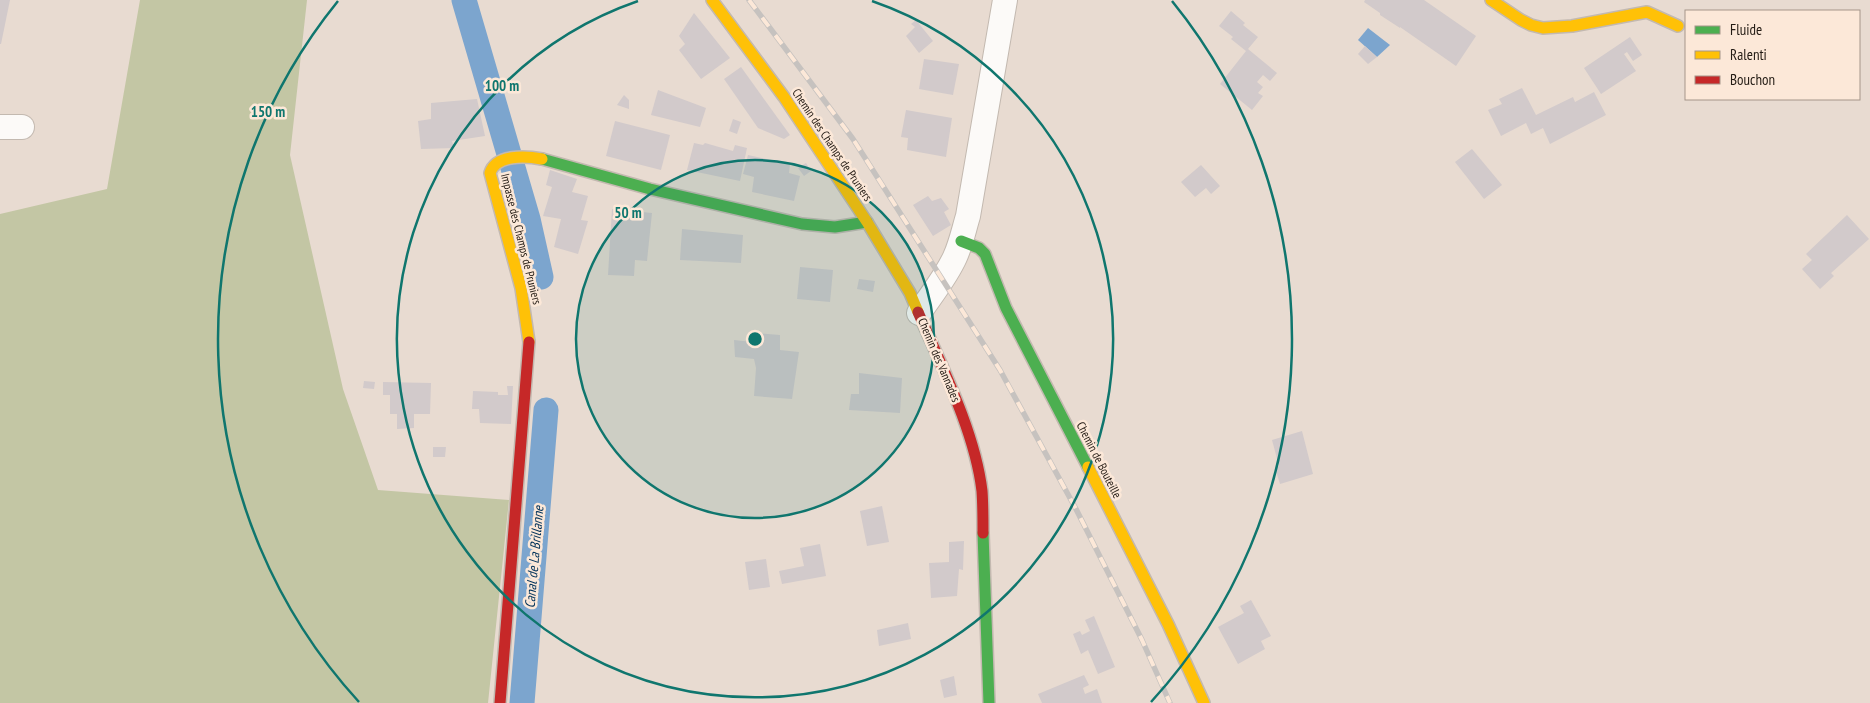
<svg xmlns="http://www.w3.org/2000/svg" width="1870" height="703" viewBox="0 0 1870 703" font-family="'PT Sans Narrow',sans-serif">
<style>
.green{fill:#c3c6a4}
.water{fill:#7ca5ce}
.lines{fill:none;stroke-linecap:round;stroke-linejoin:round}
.canal{stroke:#7ca5ce;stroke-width:25}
.building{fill:#d2cacb}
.street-casing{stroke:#c3b9b0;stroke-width:26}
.fast-casing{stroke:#c3b9b0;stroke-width:14}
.slow-casing{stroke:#c3b9b0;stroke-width:14}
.jam-casing{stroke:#c3b9b0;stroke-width:14}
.street{stroke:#fcfaf8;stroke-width:24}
.fast{stroke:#4caf50;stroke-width:11}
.slow{stroke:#ffc107;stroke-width:11}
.jam{stroke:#c62828;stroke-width:11}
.rail-casing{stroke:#c6c2bf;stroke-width:5.5}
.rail{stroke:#fce8d8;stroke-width:4;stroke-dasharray:11;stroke-linecap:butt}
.ring{fill:none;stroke:#0f766e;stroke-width:2.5}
.labels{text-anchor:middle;stroke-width:5;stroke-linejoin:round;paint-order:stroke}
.street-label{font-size:12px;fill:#231b14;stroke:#fce8d8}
.water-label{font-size:14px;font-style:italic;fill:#003159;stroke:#fce8d8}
.centre{fill:#0f766e;stroke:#fce8d8;stroke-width:2.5}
.ring-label{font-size:15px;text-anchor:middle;font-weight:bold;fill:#0f766e;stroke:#fce8d8;stroke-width:5;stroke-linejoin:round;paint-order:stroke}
</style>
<rect width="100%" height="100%" fill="#e8dbd1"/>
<path class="green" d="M 140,0 L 307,0 L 290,155 L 343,389 L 378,490 L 509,500 L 488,703 L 0,703 L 0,214 L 107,189 Z"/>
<path class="water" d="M 1368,28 L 1390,45 L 1377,57 L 1358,40 Z"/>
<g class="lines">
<g class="canal">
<path d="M 464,0 L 528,219 L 541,277"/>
<path d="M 522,703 L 546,410"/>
</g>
</g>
<g class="building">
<path d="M 0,0 L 10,0 L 1,44 L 0,44 Z"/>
<path d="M 1365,0 L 1424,0 L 1476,36 L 1456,66 L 1400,27 L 1400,28 L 1380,15 L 1380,13 L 1364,2 Z"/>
<path d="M 1231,11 L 1245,23 L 1243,25 L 1258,37 L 1248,49 L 1277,73 L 1270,81 L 1263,75 L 1257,82 L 1263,87 L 1258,93 L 1263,96 L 1252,110 L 1220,84 L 1246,51 L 1231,39 L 1233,37 L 1219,26 Z"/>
<path d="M 694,13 L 730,58 L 701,79 L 679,50 L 685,44 L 679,36 Z"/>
<path d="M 916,20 L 933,41 L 919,53 L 906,36 L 915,27 L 911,24 Z"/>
<path d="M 1630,37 L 1642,55 L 1633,61 L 1627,52 L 1624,54 L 1636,71 L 1601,94 L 1584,68 Z"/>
<path d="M 1365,46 L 1377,57 L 1368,64 L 1358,54 Z"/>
<path d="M 924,59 L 959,64 L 953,95 L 919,89 Z"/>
<path d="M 741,67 L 790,135 L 784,139 L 758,128 L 724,79 Z"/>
<path d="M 1522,88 L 1536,115 L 1573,97 L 1575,102 L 1594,92 L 1606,115 L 1550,144 L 1543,128 L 1531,134 L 1526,123 L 1501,136 L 1488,110 L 1502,104 L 1499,99 Z"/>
<path d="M 658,90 L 706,108 L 700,127 L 651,115 Z"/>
<path d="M 624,95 L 629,100 L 629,109 L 617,105 Z"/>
<path d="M 477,99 L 485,136 L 452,141 L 454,148 L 421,149 L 418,121 L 431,119 L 431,103 Z"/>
<path d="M 906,110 L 952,118 L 946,157 L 907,150 L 908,138 L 901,137 Z"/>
<path d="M 733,119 L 741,122 L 737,134 L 729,131 Z"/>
<path d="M 615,121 L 670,135 L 661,170 L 606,156 Z"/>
<path d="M 694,143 L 703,145 L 705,143 L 733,151 L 735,145 L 747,148 L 740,181 L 687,170 Z"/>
<path d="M 1472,149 L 1502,185 L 1484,199 L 1455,162 Z"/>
<path d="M 748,155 L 790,164 L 789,173 L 800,176 L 794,201 L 752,192 L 754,177 L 743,174 Z"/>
<path d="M 806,163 L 811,171 L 804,176 L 798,168 Z"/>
<path d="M 1201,165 L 1220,186 L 1211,194 L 1206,188 L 1195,197 L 1181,182 Z"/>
<path d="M 550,170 L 577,179 L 572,192 L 588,196 L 581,220 L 588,221 L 578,254 L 554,247 L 561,219 L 543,216 L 552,187 L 546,185 Z"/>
<path d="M 928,196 L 932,201 L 941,198 L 949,209 L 944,212 L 951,225 L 933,236 L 913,205 Z"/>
<path d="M 612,209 L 652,213 L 647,261 L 635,260 L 634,276 L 608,275 Z"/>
<path d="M 1847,215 L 1869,239 L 1831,273 L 1834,276 L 1820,289 L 1802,269 L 1812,260 L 1806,254 Z"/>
<path d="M 682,229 L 743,235 L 741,263 L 680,260 Z"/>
<path d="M 800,267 L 833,270 L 830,302 L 797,299 Z"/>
<path d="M 859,279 L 875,281 L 873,292 L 857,289 Z"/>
<path d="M 755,333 L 780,335 L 780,350 L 799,352 L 792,399 L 754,396 L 756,368 L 754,359 L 735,357 L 734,340 L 752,342 Z"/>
<path d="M 859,373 L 902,378 L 900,413 L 849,410 L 851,394 L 859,394 Z"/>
<path d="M 364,381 L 375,382 L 374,389 L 363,388 Z"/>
<path d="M 383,382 L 431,383 L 430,414 L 414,414 L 414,428 L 397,429 L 397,414 L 390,414 L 390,395 L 383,395 Z"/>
<path d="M 507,386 L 513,386 L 511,424 L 480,423 L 479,409 L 472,409 L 473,391 L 498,392 L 498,395 L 508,395 Z"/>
<path d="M 1302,431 L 1313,474 L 1280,484 L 1275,468 L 1279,466 L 1272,440 Z"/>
<path d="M 433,447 L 446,447 L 445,457 L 433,457 Z"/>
<path d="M 882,506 L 889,542 L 867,546 L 860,511 Z"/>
<path d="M 964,541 L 963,570 L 959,569 L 957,596 L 931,598 L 929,563 L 949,562 L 949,542 Z"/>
<path d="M 820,544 L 826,576 L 782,584 L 779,571 L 804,566 L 800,548 Z"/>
<path d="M 766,559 L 770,587 L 749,590 L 745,562 Z"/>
<path d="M 1251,600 L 1271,636 L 1261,641 L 1265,649 L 1238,664 L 1218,627 L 1244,613 L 1240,606 Z"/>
<path d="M 1094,616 L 1115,667 L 1098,674 L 1088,650 L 1081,654 L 1073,634 L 1080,631 L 1082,635 L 1090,631 L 1085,620 Z"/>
<path d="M 908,623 L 911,639 L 879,646 L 877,630 Z"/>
<path d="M 1084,675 L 1089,685 L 1083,688 L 1085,694 L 1097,689 L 1102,703 L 1042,703 L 1038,694 Z"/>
<path d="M 954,676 L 957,695 L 944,698 L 940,680 Z"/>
</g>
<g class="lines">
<g class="street-casing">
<g id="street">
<path d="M 0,127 L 22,127"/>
<path d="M 919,313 C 931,295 946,277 955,257 C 961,244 964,229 968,216 L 1005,0"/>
</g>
</g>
<g class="fast-casing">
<g id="fast">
<path d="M 542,159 L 650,189 L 802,224 L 835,227 L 867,222"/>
<path d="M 961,241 L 979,248 L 985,254 L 1006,308 L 1088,467"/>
<path d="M 983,533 L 989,703"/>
</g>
</g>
<g class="slow-casing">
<g id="slow">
<path d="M 712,0 L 784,97 L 867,222 L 910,293 L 918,312"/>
<path d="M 1491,0 L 1521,20 L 1531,25 L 1543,28 L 1572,26 L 1647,12 L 1678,26"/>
<path d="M 529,342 L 521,288 L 490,173 C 496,154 526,156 542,159"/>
<path d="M 1088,467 L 1168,624 L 1204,703"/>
</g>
</g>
<g class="jam-casing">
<g id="jam">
<path d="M 918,312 C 942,367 975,432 982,491 C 983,505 983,519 983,533"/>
<path d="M 500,703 L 529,342"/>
</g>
</g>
<use href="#street" class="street"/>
<use href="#fast" class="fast"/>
<use href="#slow" class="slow"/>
<use href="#jam" class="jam"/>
<g class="rail-casing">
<path id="rail" d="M 749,0 L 853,139 L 1000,370 L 1076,509 L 1142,640 L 1170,703"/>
</g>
<use href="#rail" class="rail"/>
</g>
<circle cx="755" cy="339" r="179" fill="#0f766e" fill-opacity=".12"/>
<g class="ring">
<circle cx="755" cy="339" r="179"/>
<path d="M872 1A358 358 0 1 1 638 1"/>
<path d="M359 702A537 537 0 0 1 338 1M1172 1A537 537 0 0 1 1151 702"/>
</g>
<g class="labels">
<g class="street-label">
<text transform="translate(832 145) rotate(56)" y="4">Chemin des Champs de Pruniers</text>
<text transform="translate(521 239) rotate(76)" y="4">Impasse des Champs de Pruniers</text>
<text transform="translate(939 360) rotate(67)" y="4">Chemin des Vannades</text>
<text transform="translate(1099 460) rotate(63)" y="4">Chemin de Bouteille</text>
</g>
<g class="water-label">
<text transform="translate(534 557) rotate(-85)" y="5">Canal de La Brillanne</text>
</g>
</g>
<circle cx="755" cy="339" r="8" class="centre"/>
<g class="ring-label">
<text x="502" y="91">100 m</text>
<text x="268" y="117">150 m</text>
<text x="628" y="218">50 m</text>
</g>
<rect x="1685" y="10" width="175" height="90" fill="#fce8d8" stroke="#a5968a"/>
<rect x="1695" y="26" width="25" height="8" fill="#4caf50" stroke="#a5968a"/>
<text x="1730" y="35" font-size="15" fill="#231b14">Fluide</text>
<rect x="1695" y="51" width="25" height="8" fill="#ffc107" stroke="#a5968a"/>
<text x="1730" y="60" font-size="15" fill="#231b14">Ralenti</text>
<rect x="1695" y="76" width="25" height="8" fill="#c62828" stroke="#a5968a"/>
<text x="1730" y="85" font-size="15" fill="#231b14">Bouchon</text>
</svg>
